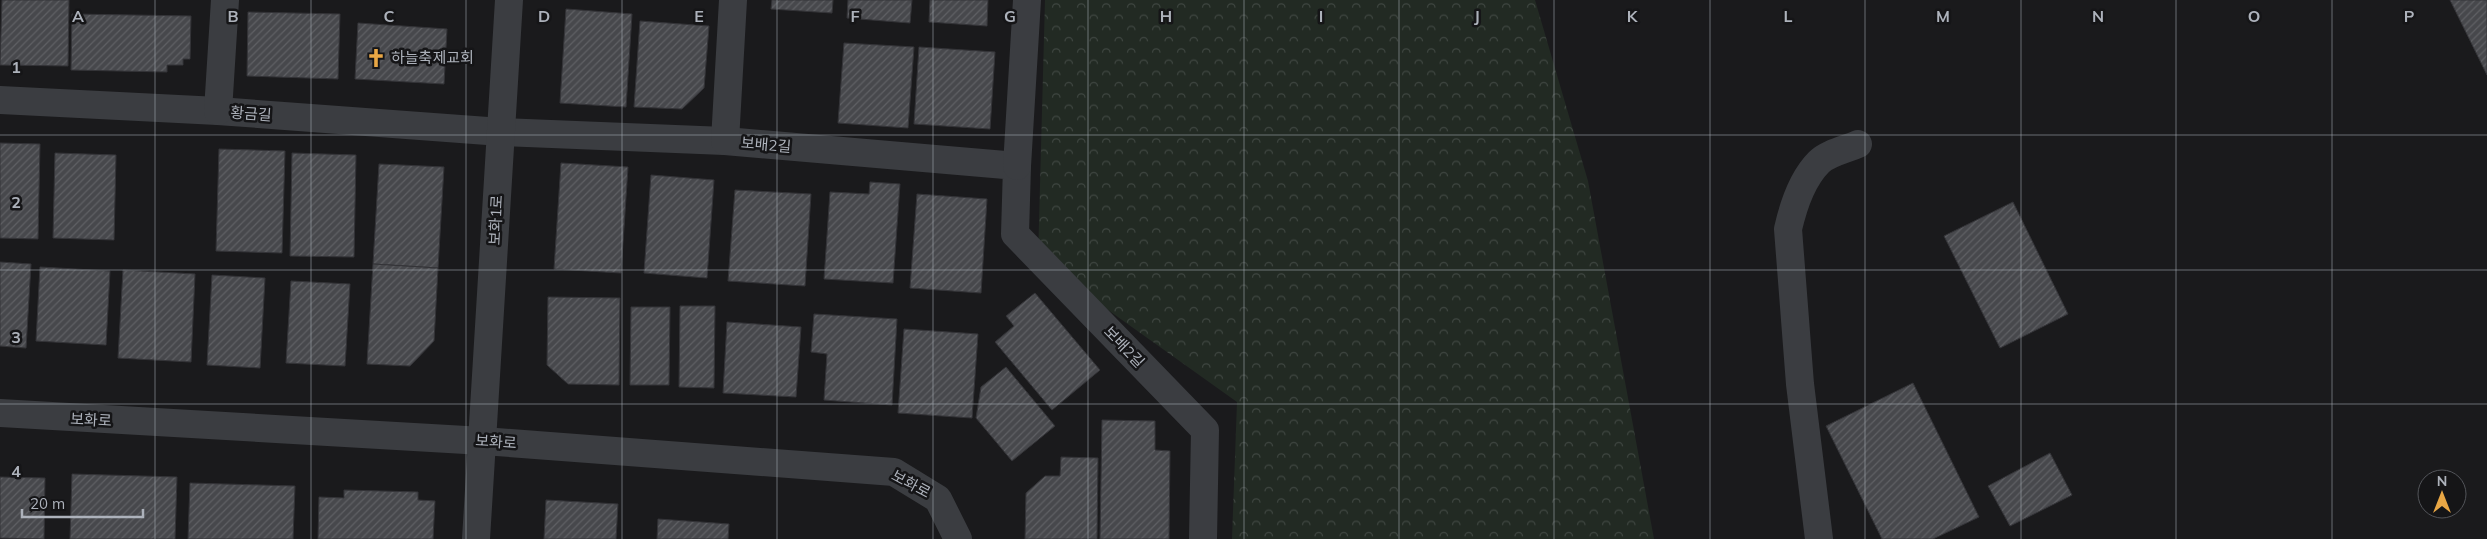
<svg xmlns="http://www.w3.org/2000/svg" width="2487" height="539" viewBox="0 0 2487 539" font-family="Mulish,'Noto Sans KR',sans-serif">
<style>
.forest{fill:url(#forest-crowns)}
.building{fill:url(#building-hatch);stroke:#343438}
.lines{fill:none;stroke-linecap:round;stroke-linejoin:round}
.minor{stroke:#3b3d41;stroke-width:28}
.grid{fill:none;stroke:#adb2bb;stroke-width:1;stroke-opacity:0.55}
.labels{text-anchor:middle;stroke-width:5;stroke-linejoin:round;paint-order:stroke}
.poi-label{font-size:15px;fill:#adb2bb;stroke:#151517;text-anchor:start}
.street-label{font-size:15px;fill:#adb2bb;stroke:#151517}
.grid-label{font-size:16px;text-anchor:middle;font-weight:bold;fill:#adb2bb;stroke:#151517;stroke-width:5;stroke-linejoin:round;paint-order:stroke}
</style>
<defs>
<pattern id="forest-crowns" width="20" height="18" patternUnits="userSpaceOnUse" patternTransform="scale(1.25)"><rect width="20" height="18" fill="#222a23"/><path d="M2 6a3 3 0 1 1 6 0M12 15a3 3 0 1 1 6 0" fill="none" stroke="#3f4641"/></pattern>
<pattern id="building-hatch" width="6" height="6" patternUnits="userSpaceOnUse" patternTransform="scale(1.25)"><rect width="6" height="6" fill="#47484c"/><path d="M-1 1l2-2M0 6l6-6M5 7l2-2" fill="none" stroke="#5f6064"/></pattern>
</defs>
<rect width="100%" height="100%" fill="#1a1a1c"/>
<path class="forest" d="M 1045,0 L 1535,0 L 1588,181 L 1654,539 L 1232,539 L 1237,402 L 1038,260 Z"/>
<g class="building">
<path d="M 2,0 L 69,0 L 68,66 L 0,65 Z"/>
<path d="M 772,0 L 833,0 L 832,13 L 771,9 Z"/>
<path d="M 848,0 L 912,0 L 910,23 L 847,18 Z"/>
<path d="M 930,0 L 988,0 L 987,26 L 929,22 Z"/>
<path d="M 2450,0 L 2487,0 L 2487,75 Z"/>
<path d="M 566,9 L 632,14 L 626,107 L 560,103 Z"/>
<path d="M 248,12 L 340,14 L 338,79 L 247,76 Z"/>
<path d="M 72,14 L 191,16 L 190,59 L 183,59 L 183,65 L 167,65 L 167,72 L 71,70 Z"/>
<path d="M 640,21 L 709,26 L 704,88 L 682,109 L 634,107 Z"/>
<path d="M 358,23 L 447,29 L 444,84 L 355,79 Z"/>
<path d="M 844,43 L 914,47 L 908,128 L 838,123 Z"/>
<path d="M 919,47 L 995,52 L 990,129 L 914,124 Z"/>
<path d="M 0,143 L 40,144 L 38,239 L 0,238 Z"/>
<path d="M 219,149 L 285,151 L 282,253 L 216,251 Z"/>
<path d="M 55,153 L 116,155 L 114,240 L 53,238 Z"/>
<path d="M 292,153 L 356,155 L 354,257 L 290,256 Z"/>
<path d="M 561,163 L 628,167 L 621,273 L 554,269 Z"/>
<path d="M 379,164 L 444,167 L 438,268 L 373,264 Z"/>
<path d="M 651,175 L 714,180 L 707,278 L 644,273 Z"/>
<path d="M 870,182 L 900,184 L 893,283 L 824,279 L 830,192 L 869,194 Z"/>
<path d="M 735,190 L 811,194 L 805,286 L 728,281 Z"/>
<path d="M 917,194 L 987,199 L 981,293 L 910,288 Z"/>
<path d="M 2013,202 L 2068,314 L 2000,348 L 1944,236 Z"/>
<path d="M 0,262 L 31,264 L 26,348 L 0,346 Z"/>
<path d="M 373,264 L 438,268 L 434,341 L 410,366 L 367,364 Z"/>
<path d="M 40,267 L 110,271 L 106,345 L 36,341 Z"/>
<path d="M 123,270 L 195,274 L 191,362 L 118,358 Z"/>
<path d="M 212,275 L 265,278 L 260,368 L 207,365 Z"/>
<path d="M 291,281 L 350,284 L 345,366 L 286,363 Z"/>
<path d="M 1035,293 L 1100,370 L 1052,410 L 995,342 L 1014,326 L 1006,316 Z"/>
<path d="M 548,297 L 620,298 L 619,385 L 568,384 L 547,365 Z"/>
<path d="M 680,306 L 715,306 L 714,388 L 679,387 Z"/>
<path d="M 631,307 L 670,307 L 669,385 L 630,385 Z"/>
<path d="M 814,314 L 897,319 L 892,405 L 824,400 L 827,354 L 811,352 Z"/>
<path d="M 727,322 L 801,327 L 796,397 L 723,393 Z"/>
<path d="M 904,329 L 978,334 L 972,418 L 898,413 Z"/>
<path d="M 1006,367 L 1055,426 L 1012,461 L 976,418 L 981,387 Z"/>
<path d="M 1913,383 L 1979,517 L 1933,539 L 1882,539 L 1826,426 Z"/>
<path d="M 1102,420 L 1155,421 L 1155,450 L 1170,451 L 1169,539 L 1100,539 Z"/>
<path d="M 2050,453 L 2072,495 L 2010,526 L 1988,486 Z"/>
<path d="M 1061,457 L 1098,458 L 1097,539 L 1025,539 L 1026,493 L 1045,476 L 1060,476 Z"/>
<path d="M 72,474 L 177,477 L 175,539 L 70,539 Z"/>
<path d="M 0,477 L 45,478 L 44,539 L 0,538 Z"/>
<path d="M 190,483 L 295,486 L 293,539 L 188,539 Z"/>
<path d="M 344,490 L 418,492 L 418,500 L 435,501 L 433,539 L 318,539 L 319,497 L 344,498 Z"/>
<path d="M 546,500 L 618,504 L 616,539 L 544,539 Z"/>
<path d="M 658,519 L 729,524 L 728,539 L 657,539 Z"/>
</g>
<g class="lines">
<g class="minor">
<path d="M 0,100 L 218,111 L 501,132 L 725,141 L 1017,166 L 1015,234 L 1205,430 L 1203,539"/>
<path d="M 218,111 L 225,0"/>
<path d="M 725,141 L 733,0"/>
<path d="M 1017,166 L 1027,0"/>
<path d="M 0,413 L 483,441 L 894,472 L 938,499 L 958,539"/>
<path d="M 476,539 L 509,0"/>
<path d="M 1819,539 L 1800,384 L 1788,229 C 1793,207 1802,179 1819,162 C 1828,153 1847,149 1858,144"/>
</g>
</g>
<path class="grid" d="M 155,0 L 155,539M 311,0 L 311,539M 466,0 L 466,539M 622,0 L 622,539M 777,0 L 777,539M 933,0 L 933,539M 1088,0 L 1088,539M 1244,0 L 1244,539M 1399,0 L 1399,539M 1554,0 L 1554,539M 1710,0 L 1710,539M 1865,0 L 1865,539M 2021,0 L 2021,539M 2176,0 L 2176,539M 2332,0 L 2332,539M 0,135 L 2487,135M 0,270 L 2487,270M 0,404 L 2487,404"/>
<defs>
<g id="church-bare" transform="scale(1.5)"><path d="M-1.2-6h2.4v3.5h3.3v2.4h-3.3V6h-2.4V-.1h-3.3v-2.4h3.3Z" fill="#e9a745" stroke="#151517" stroke-width="2.5" paint-order="stroke"/></g>
</defs>
<g fill-rule="evenodd">
<use href="#church-bare" x="376" y="58"/>
</g>
<g class="labels">
<g class="poi-label">
<text x="391" y="63">하늘축제교회</text>
</g>
<g class="street-label">
<text transform="translate(251 114) rotate(4)" y="5">황금길</text>
<text transform="translate(766 145) rotate(5)" y="5">보배2길</text>
<text transform="translate(496 220) rotate(-87)" y="5">보화1로</text>
<text transform="translate(1124 347) rotate(46)" y="5">보배2길</text>
<text transform="translate(91 420) rotate(3)" y="5">보화로</text>
<text transform="translate(496 442) rotate(4)" y="5">보화로</text>
<text transform="translate(911 484) rotate(28)" y="5">보화로</text>
</g>
</g>
<g class="grid-label">
<text x="78" y="22">A</text>
<text x="233" y="22">B</text>
<text x="389" y="22">C</text>
<text x="544" y="22">D</text>
<text x="699" y="22">E</text>
<text x="855" y="22">F</text>
<text x="1010" y="22">G</text>
<text x="1166" y="22">H</text>
<text x="1321" y="22">I</text>
<text x="1477" y="22">J</text>
<text x="1632" y="22">K</text>
<text x="1788" y="22">L</text>
<text x="1943" y="22">M</text>
<text x="2098" y="22">N</text>
<text x="2254" y="22">O</text>
<text x="2409" y="22">P</text>
<text x="16" y="73">1</text>
<text x="16" y="208">2</text>
<text x="16" y="343">3</text>
<text x="16" y="477">4</text>
</g>
<g transform="translate(2442 494)"><circle r="24" fill="#151517" stroke="#525459"/>
<path d="M0-4L9 19L0 12L-9 19Z" fill="#e9a745"/>
<text y="-8" font-size="14" font-weight="bold" text-anchor="middle" fill="#adb2bb">N</text>
</g>
<path d="M22 509v8h121v-8" fill="none" stroke="#adb2bb" stroke-width="2.5"/>
<text x="30" y="509" font-size="15" fill="#adb2bb" stroke="#151517" stroke-width="4" paint-order="stroke">20 m</text>
</svg>
